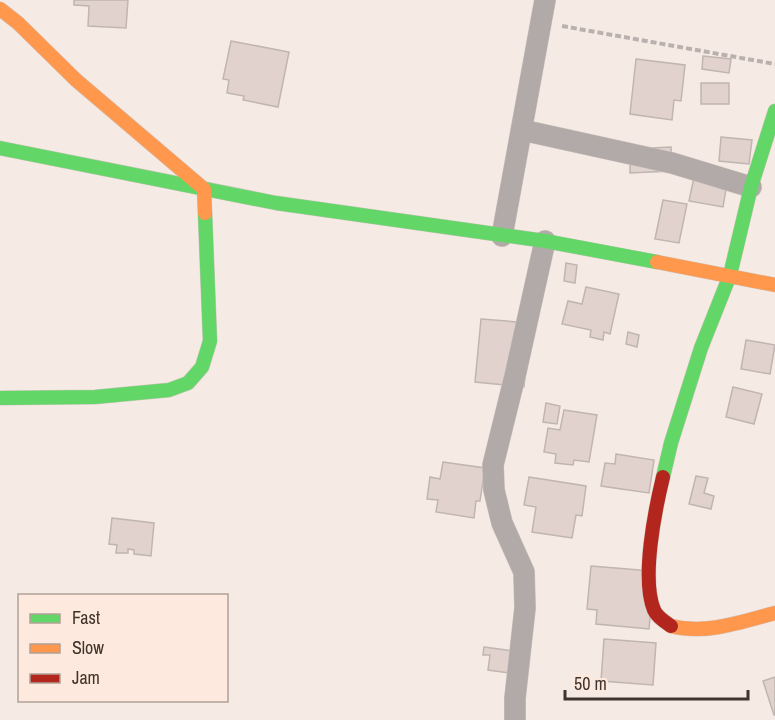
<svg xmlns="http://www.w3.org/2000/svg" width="775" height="720" viewBox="0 0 775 720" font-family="'Archivo Narrow',sans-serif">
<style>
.building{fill:#e1d2cd;stroke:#c0b5b0;stroke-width:1.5}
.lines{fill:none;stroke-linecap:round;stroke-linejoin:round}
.street-casing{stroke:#d0c7c1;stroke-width:22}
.fast-casing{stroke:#d0c7c1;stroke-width:15}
.slow-casing{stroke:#d0c7c1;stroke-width:15}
.jam-casing{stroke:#d0c7c1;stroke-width:15}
.path{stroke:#bab1ae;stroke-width:4;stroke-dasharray:6 3;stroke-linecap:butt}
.street{stroke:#b2aaa8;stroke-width:21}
.fast{stroke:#63d668;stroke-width:14}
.slow{stroke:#ff974d;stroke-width:14}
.jam{stroke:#b3261e;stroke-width:14}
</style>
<rect width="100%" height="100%" fill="#f6ebe4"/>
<g class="building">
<path d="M 74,0 L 128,0 L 126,28 L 88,26 L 89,6 L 74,5 Z"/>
<path d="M 231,41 L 289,52 L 278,107 L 243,100 L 244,96 L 227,93 L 229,80 L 223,79 Z"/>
<path d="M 703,56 L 731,59 L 729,73 L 702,69 Z"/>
<path d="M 636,59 L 685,65 L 681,101 L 674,100 L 672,120 L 630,114 Z"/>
<rect x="701" y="83" width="28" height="21"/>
<path d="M 721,137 L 752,140 L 749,164 L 719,161 Z"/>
<path d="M 671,147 L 672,171 L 630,173 L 630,149 Z"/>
<path d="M 694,177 L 727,183 L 723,207 L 689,201 Z"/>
<path d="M 663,200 L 687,204 L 679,243 L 655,239 Z"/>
<path d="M 566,263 L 577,265 L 575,283 L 564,281 Z"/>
<path d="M 586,287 L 619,294 L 610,334 L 604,332 L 603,340 L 590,337 L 591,330 L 562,324 L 568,301 L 582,304 Z"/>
<path d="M 481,319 L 530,323 L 524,387 L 475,382 Z"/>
<path d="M 628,332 L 639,335 L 637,347 L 626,344 Z"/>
<path d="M 746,340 L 775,345 L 770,374 L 741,369 Z"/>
<path d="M 733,387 L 762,394 L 754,424 L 726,417 Z"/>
<path d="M 546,403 L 560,406 L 557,424 L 543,422 Z"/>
<path d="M 564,410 L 597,415 L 589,462 L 574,460 L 573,465 L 555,463 L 556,454 L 544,452 L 548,428 L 560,430 Z"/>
<path d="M 616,454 L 654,460 L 649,493 L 601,486 L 605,463 L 615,464 Z"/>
<path d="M 443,462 L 485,468 L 480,501 L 476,501 L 474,518 L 436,512 L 438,500 L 427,499 L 430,477 L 440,479 Z"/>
<path d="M 696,476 L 708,478 L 704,493 L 714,496 L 711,509 L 689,504 Z"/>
<path d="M 529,477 L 586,486 L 582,516 L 576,515 L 572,538 L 532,532 L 536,507 L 524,505 Z"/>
<path d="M 112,518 L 154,523 L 151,556 L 134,554 L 134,550 L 128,549 L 128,553 L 116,553 L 117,545 L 109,544 Z"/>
<path d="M 591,566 L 640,570 L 654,577 L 649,629 L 596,624 L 597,610 L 587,609 Z"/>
<path d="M 604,639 L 656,643 L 653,685 L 601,681 Z"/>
<path d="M 484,647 L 513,651 L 509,673 L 488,670 L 490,655 L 483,655 Z"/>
<path d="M 775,677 L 775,715 L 774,715 L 763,681 Z"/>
</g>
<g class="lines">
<g class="street-casing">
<g id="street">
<path d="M 522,130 L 672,163 L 751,187"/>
<path d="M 502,236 L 545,0"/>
<path d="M 515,720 L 515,698 L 525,608 L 524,572 L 502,523 L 494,490 L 493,465 L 515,376 L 545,241"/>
</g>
</g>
<g class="fast-casing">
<g id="fast">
<path d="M 0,148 L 276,203 L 545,241 L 657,262"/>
<path d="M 0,398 L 95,397 L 169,390 L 188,383 L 202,367 L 210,341 L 205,213"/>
<path d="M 663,477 L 671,443 L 701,348 L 730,275 L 751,187 L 775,111"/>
</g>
</g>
<g class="slow-casing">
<g id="slow">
<path d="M 0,9 L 18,23 L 76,80 L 204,189 L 205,213"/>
<path d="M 657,262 L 775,285"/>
<path d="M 671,626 C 706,635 741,622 775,613"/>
</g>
</g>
<g class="jam-casing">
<path id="jam" d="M 663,477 C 655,510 641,579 654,610 C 657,617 665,622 671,626"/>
</g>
<path class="path" d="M 562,26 L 775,64"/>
<use href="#street" class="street"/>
<use href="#fast" class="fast"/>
<use href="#slow" class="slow"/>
<use href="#jam" class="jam"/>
</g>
<rect x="18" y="594" width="210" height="108" fill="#fde9dd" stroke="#b1a196" stroke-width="1.5"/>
<rect x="30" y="614" width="30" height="9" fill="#63d668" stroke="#b1a196" stroke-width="1.5"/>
<text x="72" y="624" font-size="18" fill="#40342c">Fast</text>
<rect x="30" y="644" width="30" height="9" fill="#ff974d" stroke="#b1a196" stroke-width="1.5"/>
<text x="72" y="654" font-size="18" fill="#40342c">Slow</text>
<rect x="30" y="674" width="30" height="9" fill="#b3261e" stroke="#b1a196" stroke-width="1.5"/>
<text x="72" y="684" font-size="18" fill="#40342c">Jam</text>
<path d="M565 690v9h183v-9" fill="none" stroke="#40342c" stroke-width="3"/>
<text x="574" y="690" font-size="18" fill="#40342c" stroke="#fde9dd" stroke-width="4.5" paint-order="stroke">50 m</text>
</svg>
